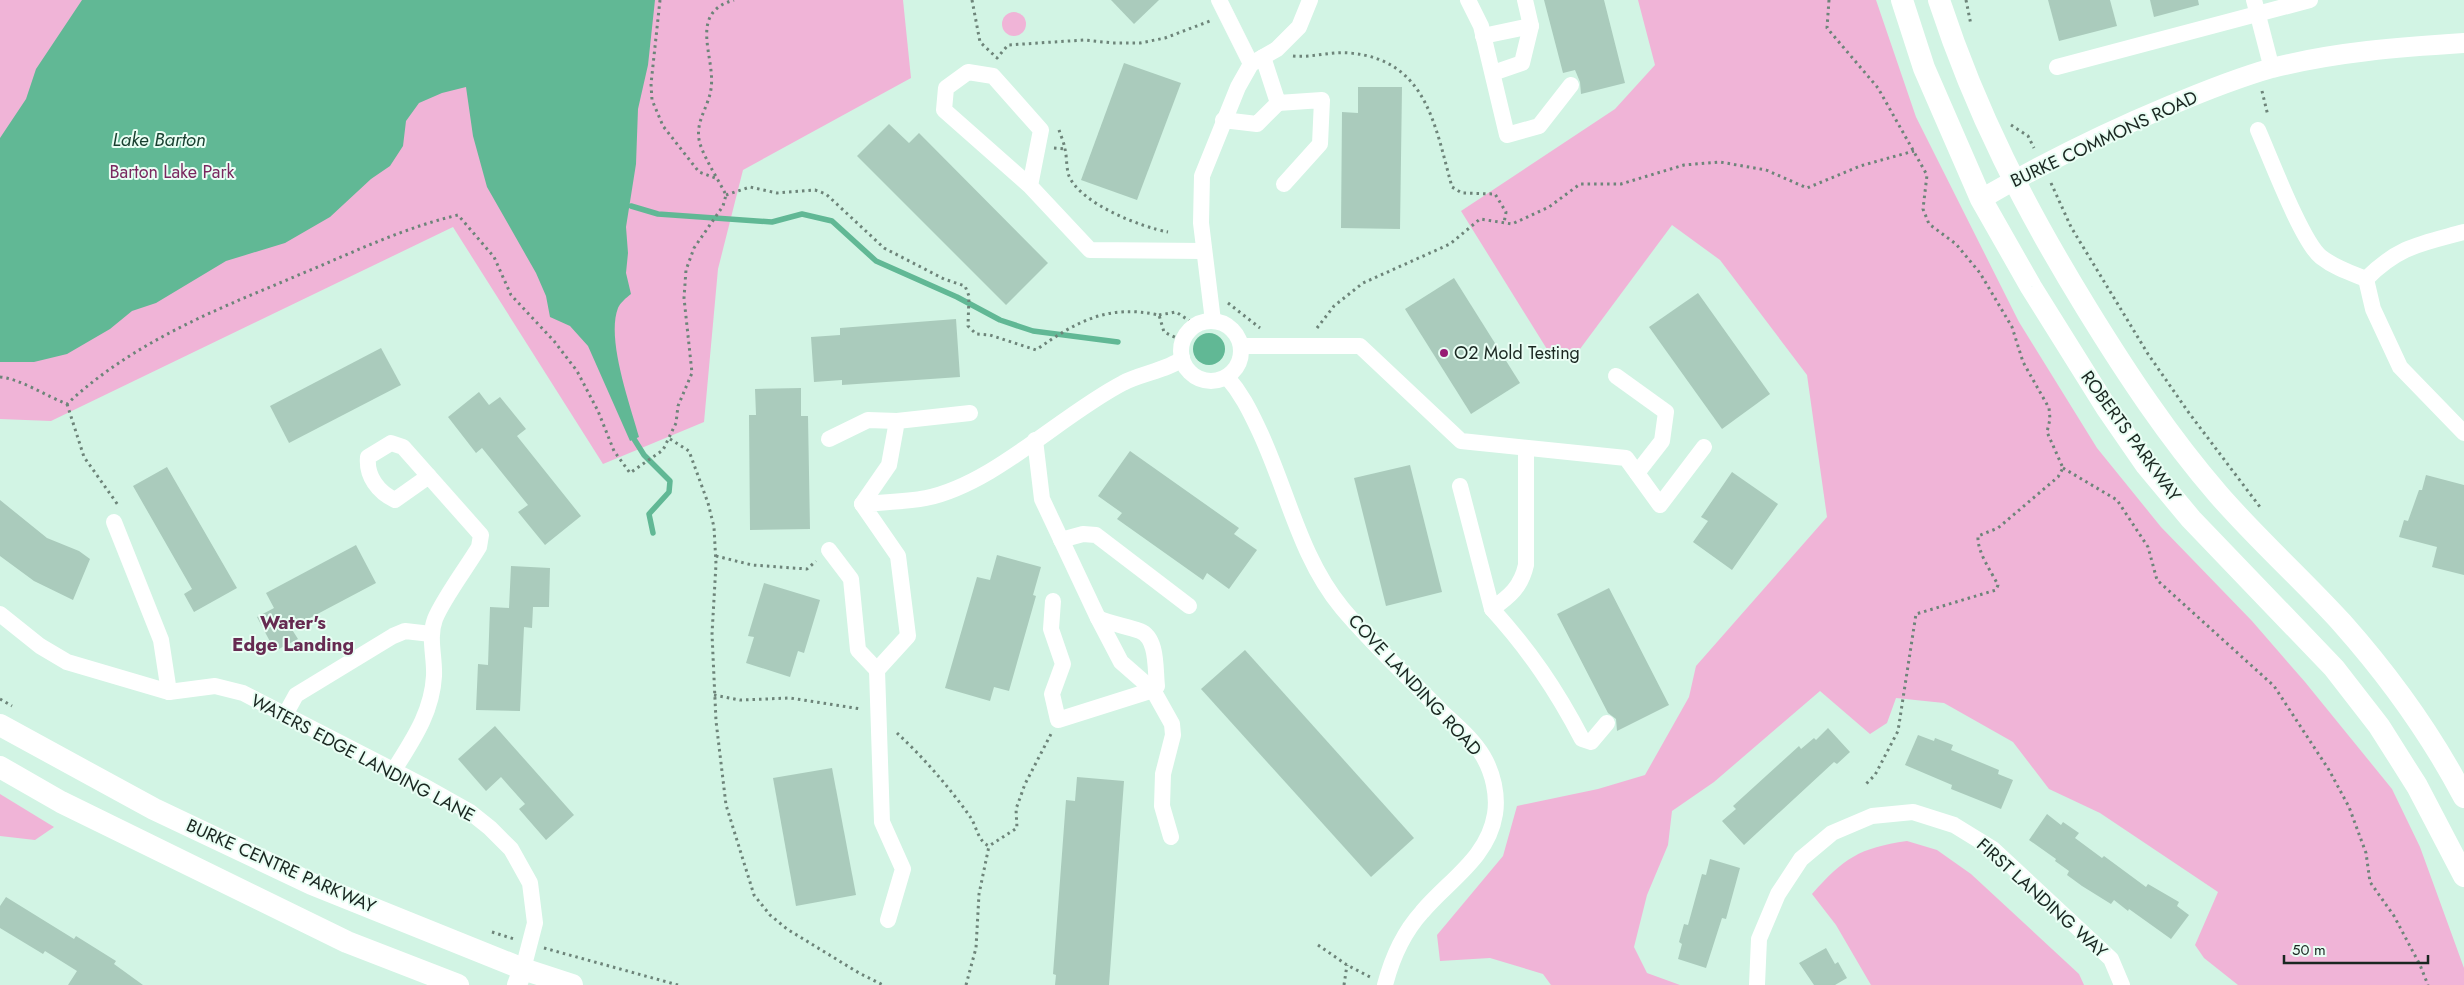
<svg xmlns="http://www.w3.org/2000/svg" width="2464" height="985" viewBox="0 0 2464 985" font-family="Jost,sans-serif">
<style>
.green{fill:#f0b4d7}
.water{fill:#61b895}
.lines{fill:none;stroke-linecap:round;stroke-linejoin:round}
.stream{stroke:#61b895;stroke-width:5.5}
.building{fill:#aacbbc}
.path{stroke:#6d8479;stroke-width:3;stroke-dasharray:2.5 4;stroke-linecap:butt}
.minor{stroke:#fff;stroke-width:16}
.tertiary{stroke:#fff;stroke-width:20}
.secondary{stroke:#fff;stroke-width:22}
.poi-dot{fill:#971b73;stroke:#e9fef4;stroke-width:2}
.labels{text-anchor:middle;stroke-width:4;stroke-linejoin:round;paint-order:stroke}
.street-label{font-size:18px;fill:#1a2721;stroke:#e9fef4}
.park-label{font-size:18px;fill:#7a285f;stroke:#e9fef4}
.poi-label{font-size:18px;fill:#1a2721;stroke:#e9fef4;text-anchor:start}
.water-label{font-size:19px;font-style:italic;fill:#183f2f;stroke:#e9fef4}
.neighbourhood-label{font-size:19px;font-weight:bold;fill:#662a51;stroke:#e9fef4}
</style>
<rect width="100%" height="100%" fill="#d2f4e4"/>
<g class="green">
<path d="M 0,0 L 903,0 L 911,78 L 743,170 L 718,269 L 704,422 L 603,464 L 453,227 L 51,421 L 0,419 Z"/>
<path d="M 1638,0 L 1876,0 L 1916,117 L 2019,322 L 2097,448 L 2161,527 L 2252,621 L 2305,682 L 2392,789 L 2420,847 L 2464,968 L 2464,985 L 2238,985 L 2204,958 L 2195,945 L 2218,892 L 2100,813 L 2049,789 L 2013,742 L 1944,703 L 1896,698 L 1887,723 L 1870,734 L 1820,691 L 1714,782 L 1672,811 L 1668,845 L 1647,895 L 1634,947 L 1647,973 L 1680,985 L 1551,985 L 1543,974 L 1490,958 L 1440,961 L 1437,935 L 1503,856 L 1517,806 L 1598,789 L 1645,775 L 1689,697 L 1696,666 L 1827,517 L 1807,375 L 1720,260 L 1672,225 L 1580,349 L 1550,354 L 1461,211 L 1615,109 L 1655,65 Z"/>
<circle cx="1014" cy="24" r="12"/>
<path d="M 0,794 L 54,827 L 35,840 L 0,836 Z"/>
<path d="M 1907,841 L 1937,850 L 1971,874 L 2079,974 L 2084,985 L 1871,985 L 1836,925 L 1812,894 C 1844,858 1859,848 1907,841 Z"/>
</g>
<g class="water">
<path d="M 82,0 L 655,0 L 648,65 L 638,109 L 636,164 L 626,227 L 628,253 L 626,273 L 631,294 C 626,298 620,303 618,308 C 606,339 630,404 639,437 L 630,441 L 588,346 L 570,326 L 550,317 L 546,296 L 536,273 L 487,187 L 473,136 L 466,87 L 442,93 L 419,103 L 406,121 L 403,146 L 390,166 L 371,179 L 330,217 L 285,243 L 226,261 L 156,303 L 132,311 L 110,329 L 67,354 L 34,362 L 0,362 L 0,138 L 26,99 L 36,69 Z"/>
<circle cx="1209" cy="349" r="16"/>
</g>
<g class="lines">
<g class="stream">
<path d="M 631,206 L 658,214 L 772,222 L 802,214 L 832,221 L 876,261 L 957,297 L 1000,320 L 1033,331 L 1118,342"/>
<path d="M 634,439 L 644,455 L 670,481 L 669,492 L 649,514 L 653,533"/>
</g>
</g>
<g class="building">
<path d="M 1111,0 L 1159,0 L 1134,24 Z"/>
<path d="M 1544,0 L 1604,0 L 1625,83 L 1581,94 L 1580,82 L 1575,70 L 1563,73 Z"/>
<path d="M 2048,0 L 2110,0 L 2117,26 L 2059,41 Z"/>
<path d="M 2150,0 L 2198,0 L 2199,5 L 2154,17 Z"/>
<path d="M 1124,63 L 1181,83 L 1137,200 L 1081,180 Z"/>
<path d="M 1358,87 L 1402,87 L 1400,229 L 1341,228 L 1342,112 L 1358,113 Z"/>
<path d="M 889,124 L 909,143 L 919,133 L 1048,263 L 1006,305 L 857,156 Z"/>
<path d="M 1454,278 L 1520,383 L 1471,414 L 1405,309 Z"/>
<path d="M 1698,293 L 1770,394 L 1722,429 L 1649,327 Z"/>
<path d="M 956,319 L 960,377 L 842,385 L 842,380 L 814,382 L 811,337 L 840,335 L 840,328 Z"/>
<path d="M 381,348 L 401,385 L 289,443 L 270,406 Z"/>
<path d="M 801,388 L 801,416 L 808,416 L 810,529 L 750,530 L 749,415 L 756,415 L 755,389 Z"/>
<path d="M 479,392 L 489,405 L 500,397 L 526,429 L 517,436 L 581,516 L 545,545 L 518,512 L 528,505 L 482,448 L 476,453 L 448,417 Z"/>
<path d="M 1130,451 L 1239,528 L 1234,534 L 1257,550 L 1229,589 L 1207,573 L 1203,580 L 1117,519 L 1122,513 L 1098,496 Z"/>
<path d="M 1410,465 L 1442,592 L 1386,606 L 1354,478 Z"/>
<path d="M 167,467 L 237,588 L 194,612 L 184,594 L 192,589 L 133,486 Z"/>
<path d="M 1732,472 L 1778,504 L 1732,570 L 1693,542 L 1708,521 L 1701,517 Z"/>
<path d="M 2426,475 L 2464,485 L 2464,575 L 2432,567 L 2437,547 L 2399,537 L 2404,520 L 2408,521 L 2419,490 L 2422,490 Z"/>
<path d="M 0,500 L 47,538 L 79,551 L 90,559 L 73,600 L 34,581 L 0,556 Z"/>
<path d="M 356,545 L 376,583 L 291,628 L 298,639 L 275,651 L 257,617 L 274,608 L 266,593 Z"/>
<path d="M 997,555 L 1041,567 L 1033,595 L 1036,596 L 1009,691 L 994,687 L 990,701 L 945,688 L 977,577 L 990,580 Z"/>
<path d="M 511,566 L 550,568 L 549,607 L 533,607 L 532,628 L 524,627 L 520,711 L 476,710 L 478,664 L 488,665 L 490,607 L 509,608 Z"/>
<path d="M 764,583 L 820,600 L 804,653 L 798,651 L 790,677 L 746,663 L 754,637 L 748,636 Z"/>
<path d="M 1609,588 L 1669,705 L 1617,731 L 1616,719 L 1608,713 L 1557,614 Z"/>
<path d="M 1245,650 L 1414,838 L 1371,877 L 1201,689 Z"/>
<path d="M 495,726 L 574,815 L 546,840 L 519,809 L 525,804 L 501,777 L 486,791 L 458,759 Z"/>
<path d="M 1828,728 L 1850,752 L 1837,764 L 1834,762 L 1744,845 L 1722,821 L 1736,809 L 1733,806 L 1799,746 L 1801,749 L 1814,738 L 1816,740 Z"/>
<path d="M 1918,735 L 1934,741 L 1935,738 L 1953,745 L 1951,750 L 1999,770 L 1998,774 L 2013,780 L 2001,809 L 1951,789 L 1952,785 L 1905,765 Z"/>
<path d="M 832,768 L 856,895 L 796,906 L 773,778 Z"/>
<path d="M 1077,777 L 1124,781 L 1109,985 L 1055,985 L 1056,975 L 1053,974 L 1066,800 L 1075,801 Z"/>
<path d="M 2047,814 L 2061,825 L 2063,822 L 2079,833 L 2075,838 L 2102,858 L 2104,856 L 2146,887 L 2148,884 L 2179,902 L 2177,906 L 2189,915 L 2171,939 L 2129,909 L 2128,911 L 2114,900 L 2111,904 L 2082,886 L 2067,875 L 2069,871 L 2055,861 L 2056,859 L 2029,840 Z"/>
<path d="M 1710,859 L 1740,868 L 1726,919 L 1722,918 L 1706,968 L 1678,959 L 1682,944 L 1679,942 L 1684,924 L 1688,925 L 1702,874 L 1706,875 Z"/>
<path d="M 6,897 L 74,939 L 76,936 L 116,961 L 114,964 L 143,985 L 68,985 L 77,971 L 45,951 L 43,954 L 0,928 L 0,906 Z"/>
<path d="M 1826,948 L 1835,964 L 1838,962 L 1847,978 L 1835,985 L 1814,985 L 1799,963 Z"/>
</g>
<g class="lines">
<g class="path">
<path d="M 660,0 L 651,84 L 652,100 L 663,126 L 699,172 L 718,179"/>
<path d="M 972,0 L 980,42 L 997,58 L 1008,45 L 1084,40 L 1113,43 L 1140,43 L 1165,38 L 1210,21"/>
<path d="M 1829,0 L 1827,28 L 1878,88 L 1927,175 L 1923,209 L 1929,224 L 1956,244 L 1980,273 L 2012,327 L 2023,362 L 2049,408 L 2050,419 L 2047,432 L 2063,468 L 2058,477 L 1998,528 L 1978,536 C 1977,552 1991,571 1998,585 L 1996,590 L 1916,614 L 1898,731 L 1875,775 L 1866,784"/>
<path d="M 1966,0 L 1971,25"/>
<path d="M 1293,56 C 1312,58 1331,51 1350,53 C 1427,60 1435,126 1452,187 L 1462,193 L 1495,194 L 1506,212 L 1504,223"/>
<path d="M 2262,91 L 2268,116"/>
<path d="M 2011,125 L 2028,136 L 2034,148"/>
<path d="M 1059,130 C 1061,136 1064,143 1065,149 C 1067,157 1066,167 1069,176 C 1081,204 1141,227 1168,232"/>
<path d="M 1054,148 L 1065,149"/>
<path d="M 2051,183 L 2071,227 L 2148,354 L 2189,413 L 2260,507"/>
<path d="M 726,195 L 750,187 L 777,193 L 815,190 L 826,194 L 884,248 L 944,279 L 965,286 L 969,296 L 968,326 L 976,334 L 990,335 L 1036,350 C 1077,321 1108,304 1159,315 L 1164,332 L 1181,340"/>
<path d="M 1228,303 L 1260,328"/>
<path d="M 1159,315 L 1176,312 L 1196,325"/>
<path d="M 1317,328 L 1334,306 L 1363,283 L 1450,244 L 1480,219 L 1512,224 L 1549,207 L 1580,184 L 1621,184 L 1684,165 L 1720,162 L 1766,170 L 1807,188 L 1860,166 L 1914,151"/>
<path d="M 0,377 C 21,379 46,396 67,404 C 134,341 218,309 301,274 C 354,252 403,228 458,215 L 494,257 L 511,295 L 554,341 L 577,371 L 598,411 L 614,451 L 630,473 L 663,450 L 676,423 L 678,406 L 692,373 L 684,298 L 686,270 L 694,248 L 723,206 L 726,195 C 718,179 706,161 700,144 C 694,122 708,109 711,89 C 716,57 687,13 734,0"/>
<path d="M 67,404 L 84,457 L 118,505"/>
<path d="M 670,439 L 689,451 L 708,503 L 714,527 L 716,564 L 712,634 L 716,721 L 726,805 L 754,895 L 770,915 L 787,929 L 859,973 L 883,985"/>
<path d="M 2063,468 L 2117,500 L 2148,547 L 2157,580 L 2274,686 L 2329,770 L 2349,807 L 2366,853 L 2370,882 L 2394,916 L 2420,965 L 2428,985"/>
<path d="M 716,556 L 752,565 L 807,569 L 816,561"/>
<path d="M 714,695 L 740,700 L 790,698 L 861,709"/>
<path d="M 0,699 L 12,706"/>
<path d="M 897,733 C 923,757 950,788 971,818 C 977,828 978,841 989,846 L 1017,828 L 1016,809 L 1025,784 L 1051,734"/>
<path d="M 492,932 L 514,939"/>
<path d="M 1318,945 L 1347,965 L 1370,977"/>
<path d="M 544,948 L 678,985"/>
<path d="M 966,985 L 976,948 L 979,894 L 989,846"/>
<path d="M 1344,985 L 1347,965"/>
</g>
<g class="minor">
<path d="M 1219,0 L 1251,64"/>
<path d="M 1468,0 L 1481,26 L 1507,135 L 1539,126 L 1571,85"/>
<path d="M 2254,0 L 2272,69"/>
<path d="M 1483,36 L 1531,26 L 1525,0"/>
<path d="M 1263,57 L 1278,103 L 1322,100 L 1320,144 L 1284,184"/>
<path d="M 2057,67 L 2310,0"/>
<path d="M 1493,73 L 1522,63 L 1531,26"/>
<path d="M 1223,120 L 1257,124 L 1278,103"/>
<path d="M 2258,130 C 2270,157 2302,242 2321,257 C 2335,268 2351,273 2366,279 L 2373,309 L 2400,367 L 2464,433"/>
<path d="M 1030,186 L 944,110 L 946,88 L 968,72 L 993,76 L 1041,130 L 1030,186 L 1090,250 L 1204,251"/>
<path d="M 2366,279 C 2399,246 2420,244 2464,232"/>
<circle cx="1211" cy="351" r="30"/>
<path d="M 1213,321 L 1201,223 L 1202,176 L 1238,87 L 1251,64 L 1277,49 L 1299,27 L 1310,0"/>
<path d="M 1241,346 L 1360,346 L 1461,441 L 1626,458 L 1660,505 L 1704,447"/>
<path d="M 1616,376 L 1666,412 L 1662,441 L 1637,473"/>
<path d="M 1227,377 C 1241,393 1249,409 1258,428 C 1287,488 1299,556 1342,608 C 1373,645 1409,678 1442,712 C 1456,725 1473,739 1483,756 C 1493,773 1498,795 1495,814 C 1488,858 1449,880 1422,912 C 1403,933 1392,958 1385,985"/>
<path d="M 829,439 L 868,420 L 897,421"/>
<path d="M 1035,440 L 1042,499 L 1098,618 L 1121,662 L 1153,690 L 1172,724 L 1173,735 L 1163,774 L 1162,806 L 1171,837"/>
<path d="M 1460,486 L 1492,609 C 1510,596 1521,587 1526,565 L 1526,448"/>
<path d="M 862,504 L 889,465 L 897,421 L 970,413"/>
<path d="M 114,522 L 161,640 L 169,692"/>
<path d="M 1061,540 L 1083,534 L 1096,535 L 1189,606"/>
<path d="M 829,550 L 851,579 L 858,650 L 877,670"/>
<path d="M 1053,601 L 1051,629 L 1063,664 L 1052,694 L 1058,720 L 1153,690 L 1157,686 C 1155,670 1158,638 1140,631 C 1126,626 1112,624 1098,618"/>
<path d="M 1492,609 C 1529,650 1556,689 1582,739 L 1591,742 L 1607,723"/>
<path d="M 0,614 L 40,646 L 67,662 L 169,692 L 215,686 L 243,693 L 422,785 L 470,812 L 490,828 L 511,849 L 530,883 L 535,923 L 523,969"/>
<path d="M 285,715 L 296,695 L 393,636 L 405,631 L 431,634"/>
<path d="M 394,770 C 412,741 432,713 434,676 C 435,657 428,638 435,619 C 443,599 467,567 479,547 L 481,535 L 403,447 L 391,443 L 368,457 C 366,476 378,492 395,500 L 429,476"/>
<path d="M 888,920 L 903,869 L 882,822 L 877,670 L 908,636 L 898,556 L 862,504 C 883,502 906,502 926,498 C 994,484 1061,415 1123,383 C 1139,374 1172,369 1182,358"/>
<path d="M 1757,985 L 1759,939 L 1778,894 L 1801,859 L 1832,833 L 1872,816 L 1913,812 L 1954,825 L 1993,849 L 2111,959 L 2122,985"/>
</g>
<g class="tertiary">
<path d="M 1981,199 C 2042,164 2104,133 2169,106 C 2202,92 2237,78 2272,68 C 2335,52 2400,47 2464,43"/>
<path d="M 517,985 L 523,969"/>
</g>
<g class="secondary">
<path d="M 1902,0 L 1924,68 L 1981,199 L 2031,287 L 2106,407 L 2146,465 L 2191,519 L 2334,668 L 2379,726 L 2417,786 L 2464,876"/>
<path d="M 1939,0 C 1976,113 2025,208 2087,309 C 2127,374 2168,436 2218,494 C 2257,539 2302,579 2342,623 C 2389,676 2431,734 2464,797"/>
<path d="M 0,725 L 154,809 L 312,884 L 523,969 L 572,985"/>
<path d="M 0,767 L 61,802 L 347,942 L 458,985"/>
</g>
</g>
<circle class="poi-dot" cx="1444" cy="353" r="5"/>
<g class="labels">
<g class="street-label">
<text transform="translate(2104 139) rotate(-25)" y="6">BURKE COMMONS ROAD</text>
<text transform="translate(2131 436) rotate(54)" y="6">ROBERTS PARKWAY</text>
<text transform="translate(1415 685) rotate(47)" y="6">COVE LANDING ROAD</text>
<text transform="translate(363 758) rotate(28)" y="6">WATERS EDGE LANDING LANE</text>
<text transform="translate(281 866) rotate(24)" y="6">BURKE CENTRE PARKWAY</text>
<text transform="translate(2042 898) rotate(42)" y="6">FIRST LANDING WAY</text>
</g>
<g class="park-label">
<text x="172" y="178">Barton Lake Park</text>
</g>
<g class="poi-label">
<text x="1454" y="359">O2 Mold Testing</text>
</g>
<g class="water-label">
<text x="159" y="146">Lake Barton</text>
</g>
<g class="neighbourhood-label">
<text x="293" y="629">Water's<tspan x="293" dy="22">Edge Landing</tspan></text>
</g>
</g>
<path d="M2284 955v8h144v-8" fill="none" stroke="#1a2721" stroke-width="2.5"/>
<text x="2292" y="955" font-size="15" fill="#1a2721" stroke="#e9fef4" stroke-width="4" paint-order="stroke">50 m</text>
</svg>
